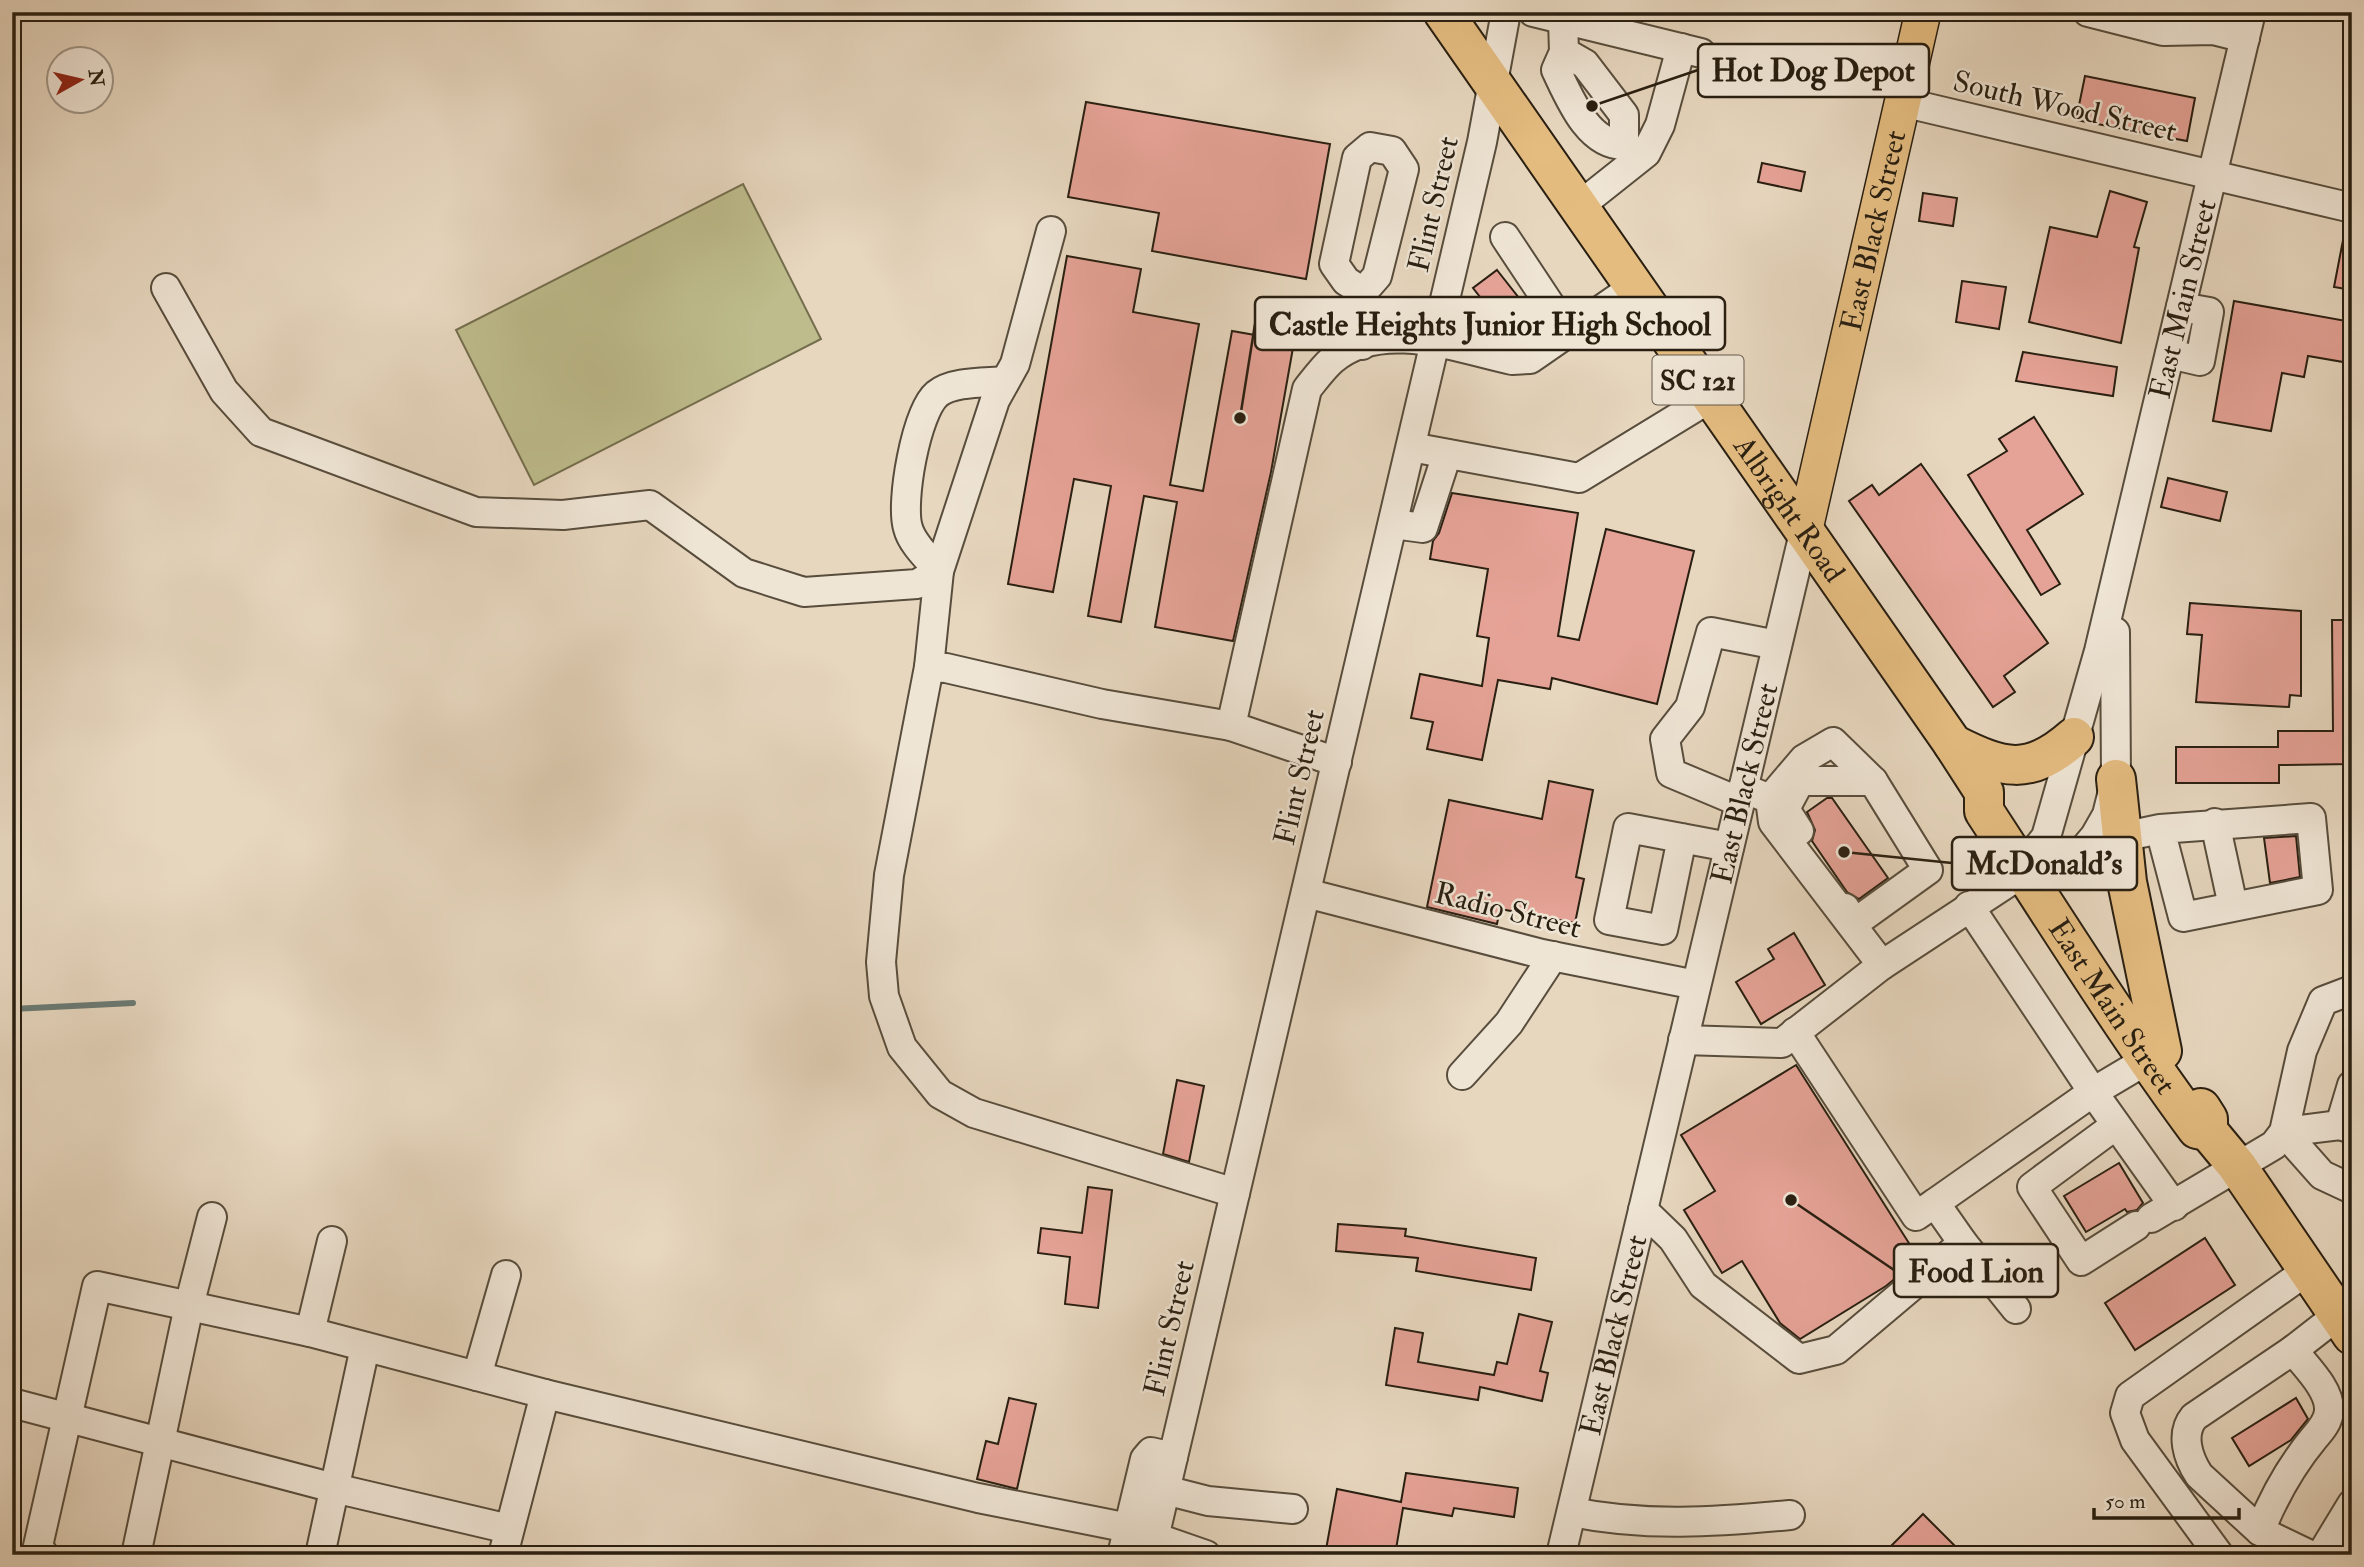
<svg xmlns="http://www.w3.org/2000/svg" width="2364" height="1567" viewBox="0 0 2364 1567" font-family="'IM FELL Double Pica',serif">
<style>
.green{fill:#bebc8c;stroke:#746e4e;stroke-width:2}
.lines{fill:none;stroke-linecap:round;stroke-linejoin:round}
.stream{stroke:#6b7b75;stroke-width:6}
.building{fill:#e5a296;stroke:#291f11;stroke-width:2}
.minor-casing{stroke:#584d3c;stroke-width:32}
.major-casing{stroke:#291f11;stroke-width:38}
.highway-casing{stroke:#291f11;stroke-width:42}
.path{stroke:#291f11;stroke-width:3.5;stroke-dasharray:2 3.5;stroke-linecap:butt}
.minor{stroke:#efe5d5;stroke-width:28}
.major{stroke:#e4bc80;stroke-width:35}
.highway{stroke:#e4bc80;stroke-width:38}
.labels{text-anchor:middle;stroke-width:5;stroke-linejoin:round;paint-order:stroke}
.shield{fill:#efe5d5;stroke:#645a4c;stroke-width:2}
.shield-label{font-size:28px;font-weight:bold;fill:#291f11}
.street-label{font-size:30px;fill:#291f11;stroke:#efe5d5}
.leader{fill:none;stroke:#291f11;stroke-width:2.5}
.callout-dot{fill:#291f11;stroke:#efe5d5;stroke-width:2.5}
.callout{fill:#efe5d5;stroke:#291f11;stroke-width:2.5}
.callout-label{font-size:32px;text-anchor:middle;font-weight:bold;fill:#291f11}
</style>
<rect width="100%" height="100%" fill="#e7d7bf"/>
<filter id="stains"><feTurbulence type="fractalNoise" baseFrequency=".00286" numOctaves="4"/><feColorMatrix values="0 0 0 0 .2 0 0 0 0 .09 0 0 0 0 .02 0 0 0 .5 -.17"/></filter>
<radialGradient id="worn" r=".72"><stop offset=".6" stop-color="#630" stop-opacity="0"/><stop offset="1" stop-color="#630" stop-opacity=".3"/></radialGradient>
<path class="green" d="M 743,184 L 821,339 L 534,485 L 456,330 Z"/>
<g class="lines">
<path class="stream" d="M 12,1009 L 133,1003"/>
</g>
<g class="building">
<path d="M 2085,76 L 2195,98 L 2187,141 L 2076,120 Z"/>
<path d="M 1086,102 L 1330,144 L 1306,279 L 1152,251 L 1159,213 L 1068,197 Z"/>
<path d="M 1762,163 L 1805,172 L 1801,191 L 1758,182 Z"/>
<path d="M 2110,191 L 2147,202 L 2134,247 L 2139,248 L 2121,343 L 2029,322 L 2050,227 L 2097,237 Z"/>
<path d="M 1923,193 L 1957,198 L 1953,226 L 1919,221 Z"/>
<path d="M 2344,235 L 2352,236 L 2352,290 L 2334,287 Z"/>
<path d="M 1067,256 L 1141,269 L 1133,312 L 1199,324 L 1170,485 L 1203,491 L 1232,331 L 1294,342 L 1271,472 L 1233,641 L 1155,627 L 1177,502 L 1144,496 L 1121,622 L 1088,616 L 1111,486 L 1074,479 L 1053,592 L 1008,584 Z"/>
<path d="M 1497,270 L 1530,312 L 1506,330 L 1473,288 Z"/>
<path d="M 1962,281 L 2006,287 L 1999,329 L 1956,322 Z"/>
<path d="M 2234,301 L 2352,322 L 2349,363 L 2308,356 L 2304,377 L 2282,373 L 2271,431 L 2213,421 Z"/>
<path d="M 2023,352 L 2117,367 L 2113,396 L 2016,381 Z"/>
<path d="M 2034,417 L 2083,494 L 2027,530 L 2060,584 L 2041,595 L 1968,475 L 2007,451 L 1999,439 Z"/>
<path d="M 1921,464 L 2048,643 L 2004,676 L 2015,692 L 1993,707 L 1849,501 L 1872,485 L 1879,495 Z"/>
<path d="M 2168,478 L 2227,492 L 2220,521 L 2161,507 Z"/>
<path d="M 1452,493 L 1578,513 L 1558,636 L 1579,640 L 1606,529 L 1694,551 L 1657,704 L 1552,678 L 1550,689 L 1498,680 L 1482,760 L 1427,749 L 1433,722 L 1411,718 L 1420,674 L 1482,686 L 1489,638 L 1477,636 L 1488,569 L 1430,559 L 1433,541 L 1439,533 Z"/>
<path d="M 2190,603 L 2301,611 L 2301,696 L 2290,695 L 2289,707 L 2196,702 L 2202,635 L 2187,634 Z"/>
<path d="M 2332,620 L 2352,620 L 2352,764 L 2279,765 L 2279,783 L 2176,783 L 2176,747 L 2278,747 L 2278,731 L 2333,731 Z"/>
<path d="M 1549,781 L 1593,790 L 1576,877 L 1584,879 L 1575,923 L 1500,909 L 1497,924 L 1427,907 L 1449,800 L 1542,819 Z"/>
<path d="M 1827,798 L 1832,798 L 1888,878 L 1859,899 L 1847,892 L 1812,841 L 1815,830 L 1807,812 Z"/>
<path d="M 2296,836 L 2300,877 L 2270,883 L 2264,838 Z"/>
<path d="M 1794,933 L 1825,985 L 1761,1024 L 1736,982 L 1774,959 L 1768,949 Z"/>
<path d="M 1796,1065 L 1919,1259 L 1886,1286 L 1800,1339 L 1780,1323 L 1742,1261 L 1722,1273 L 1684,1210 L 1715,1191 L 1681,1135 Z"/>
<path d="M 1177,1080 L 1204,1086 L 1189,1162 L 1163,1154 Z"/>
<path d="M 2119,1163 L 2143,1203 L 2137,1210 L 2127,1212 L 2125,1209 L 2086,1232 L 2064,1196 Z"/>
<path d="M 1088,1187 L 1112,1190 L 1098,1308 L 1065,1304 L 1070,1257 L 1038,1253 L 1041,1228 L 1082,1233 Z"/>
<path d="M 1338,1224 L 1406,1229 L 1405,1236 L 1536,1258 L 1531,1290 L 1416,1271 L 1418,1258 L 1336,1251 Z"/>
<path d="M 2205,1238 L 2235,1285 L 2135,1350 L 2105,1303 Z"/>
<path d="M 1519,1314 L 1552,1322 L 1540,1371 L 1548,1373 L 1542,1401 L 1480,1387 L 1478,1400 L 1386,1385 L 1395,1328 L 1423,1333 L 1418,1362 L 1494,1375 L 1497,1362 L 1507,1364 Z"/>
<path d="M 1009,1398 L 1036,1404 L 1017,1489 L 977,1479 L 986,1441 L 998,1444 Z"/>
<path d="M 2296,1398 L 2308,1419 L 2291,1440 L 2249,1466 L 2232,1438 Z"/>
<path d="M 1406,1473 L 1518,1488 L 1514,1517 L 1454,1508 L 1452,1516 L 1403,1508 L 1395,1555 L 1325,1555 L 1337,1489 L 1401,1502 Z"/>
<path d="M 1923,1514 L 1964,1555 L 1882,1555 Z"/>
</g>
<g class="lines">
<g class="minor-casing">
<g id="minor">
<path d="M 1533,12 L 1701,53"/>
<path d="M 2088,12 L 2163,31 L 2213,30 L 2245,38"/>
<path d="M 1563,20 L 1564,52 L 1556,70 C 1570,99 1588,145 1624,145 L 1624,115 L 1585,64 L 1564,52"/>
<path d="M 1902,102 L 2352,208"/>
<path d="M 1578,207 L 1646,153 L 1660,125 L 1681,48"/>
<path d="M 1505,237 L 1568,332"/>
<path d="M 166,288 L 224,391 L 261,432 L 476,512 L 563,515 L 650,505 L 744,573 L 804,592 L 917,584 L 939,571 C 929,559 912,544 908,528 C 900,503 916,412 937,394 C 953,381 986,383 1005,381"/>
<path d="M 1362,345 L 1358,321 L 1363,292 L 1377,276 L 1404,169 L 1392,151 L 1370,147 L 1357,158 L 1334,264 L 1346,281 L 1363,292"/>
<path d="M 2170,354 L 2200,361 L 2209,312 L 2181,307"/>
<path d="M 1411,447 L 1579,478 L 1710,398"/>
<path d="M 1393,524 L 1423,528 L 1447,454"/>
<path d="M 929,667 L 939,571 L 995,400 L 1015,364 L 1051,231"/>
<path d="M 1231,726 L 1102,704 L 946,668 L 929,667 L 889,875 L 881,962 L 884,996 L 902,1047 L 940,1094 L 974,1113 L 1235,1193"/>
<path d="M 1337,762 L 1231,726 L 1307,389 C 1315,379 1323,368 1332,360 C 1380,318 1458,348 1512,360 L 1530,359 L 1634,287"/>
<path d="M 1743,788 L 1770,799 L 1773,822 L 1882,965 L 2007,883 L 2025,874 L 2047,873 L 2079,855 L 2095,836 L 2107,815 L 2116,779 L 2115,632"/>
<path d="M 1770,799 L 1804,759 L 1833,742 L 1873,781 L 1928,870 L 1853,924 L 1845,908"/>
<path d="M 1740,802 L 1671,773 L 1665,739 L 1690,707 L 1711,632 L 1777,645"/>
<path d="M 2215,823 L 2233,906"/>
<path d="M 1799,831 L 1785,809 L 1800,781 L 1873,781"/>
<path d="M 2122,837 L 2160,829 L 2311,818 L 2318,890 L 2183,917 L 2160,829"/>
<path d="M 1682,838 L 1663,930 L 1609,920 L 1628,828 L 1729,847"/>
<path id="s1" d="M 2025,874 L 2035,851 L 2046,837 L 2099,651 L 2251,12"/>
<path d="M 1306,893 L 1542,954 L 1696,985"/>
<path d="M 1969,906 L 2093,1092 L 2174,1206"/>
<path d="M 1795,1032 L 1916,1216 L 1935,1203"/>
<path d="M 1683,1040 L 1782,1043 L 1882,965"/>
<path d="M 1462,1075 L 1509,1023 L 1553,956"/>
<path d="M 2352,1085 L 2340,1125 L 2352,1129"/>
<path d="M 2116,1125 L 2032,1187 L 2081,1261 L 2136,1226"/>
<path d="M 2340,1125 L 2284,1132 L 2322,1175 L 2352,1189"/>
<path d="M 1643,1210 L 1673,1239 L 1703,1285 L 1799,1359 L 1836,1350 L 1963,1243 L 1935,1203 L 2093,1092 L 2162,1051"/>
<path d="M 2151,1218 L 2274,1145 L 2284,1132 L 2302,1051 L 2323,1001 L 2352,990"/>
<path d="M 1963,1243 L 2016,1309"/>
<path d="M 310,1332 L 332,1241"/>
<path d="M 2293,1350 L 2194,1417 C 2180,1434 2188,1458 2199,1475 L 2260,1531 L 2310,1555"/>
<path d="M 477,1376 L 506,1275"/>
<path d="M 545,1394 L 978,1498 L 1129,1528"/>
<path d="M 12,1403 L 334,1488 L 509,1529"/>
<path d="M 1165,1490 L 1208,1501 L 1293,1509"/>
<path d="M 1572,1512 C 1645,1527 1716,1522 1790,1515"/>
<path d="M 2260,1531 C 2274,1496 2290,1467 2314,1438 C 2321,1430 2329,1421 2329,1410 C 2330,1389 2305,1366 2293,1350 L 2338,1315"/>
<path d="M 1154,1537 L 1206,1555"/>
<path d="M 44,1555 L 38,1546 L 97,1286 L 310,1332 L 545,1394 L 503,1555"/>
<path d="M 136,1555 L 189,1306 L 212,1217"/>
<path d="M 320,1555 L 365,1347"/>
<path d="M 1122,1555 L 1145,1459 L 1151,1452 L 1173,1457"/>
<path d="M 1150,1555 L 1482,142 L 1506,12"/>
<path id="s2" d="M 1561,1555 L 1804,533"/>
<path d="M 2219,1555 L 2135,1440 L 2125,1413 L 2130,1396 L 2308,1270"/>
<path d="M 2321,1555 L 2352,1504"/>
</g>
</g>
<g class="major-casing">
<g id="major">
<path id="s3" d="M 1804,533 L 1923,12"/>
</g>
</g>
<g class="highway-casing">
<g id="highway">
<path id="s4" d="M 1443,12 L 1953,744 L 1984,792 L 1984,811 C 2054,918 2121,1026 2197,1129 L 2208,1131"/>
<path d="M 1953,744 C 2003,769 2029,777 2074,737"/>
<path d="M 2116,779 L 2127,882 L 2162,1051"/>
<path d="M 2201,1108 L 2208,1119 L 2208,1131 L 2237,1166 L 2352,1335"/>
</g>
</g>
<path class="path" d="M 1721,58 L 1865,93"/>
<use href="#minor" class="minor"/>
<use href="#major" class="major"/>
<use href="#highway" class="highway"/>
</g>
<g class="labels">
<rect class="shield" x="1652.5" y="355.5" width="91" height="49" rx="5"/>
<g class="shield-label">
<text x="1698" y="390">SC 121</text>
</g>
<g class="street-label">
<text transform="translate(2065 106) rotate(13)" y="10">South Wood Street</text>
<text transform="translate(1433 204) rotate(-77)" y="10">Flint Street</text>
<text dy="10" stroke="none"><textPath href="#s3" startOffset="310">East Black Street</textPath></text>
<text dy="10" stroke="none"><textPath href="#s1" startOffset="598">East Main Street</textPath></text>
<text dy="10" stroke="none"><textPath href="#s4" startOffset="606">Albright Road</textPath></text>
<text transform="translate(1299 777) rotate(-77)" y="10">Flint Street</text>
<text dy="10" stroke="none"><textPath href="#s2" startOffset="793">East Black Street</textPath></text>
<text transform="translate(1508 910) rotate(14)" y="10">Radio Street</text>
<text dy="10" stroke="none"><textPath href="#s4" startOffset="1202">East Main Street</textPath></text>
<text transform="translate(1169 1328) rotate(-77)" y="10">Flint Street</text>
<text dy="10" stroke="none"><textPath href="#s2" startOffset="226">East Black Street</textPath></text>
</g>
</g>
<path class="leader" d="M1592 106L1698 70M1240 418L1255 324M1844 852L1952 863M1791 1200L1894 1270"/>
<g class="callout-dot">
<circle cx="1592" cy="106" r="7"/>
<circle cx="1240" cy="418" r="7"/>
<circle cx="1844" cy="852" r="7"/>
<circle cx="1791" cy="1200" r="7"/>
</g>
<g class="callout">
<rect x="1698" y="44" width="231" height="53" rx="7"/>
<rect x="1255" y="297" width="470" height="53" rx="7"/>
<rect x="1952" y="837" width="185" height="53" rx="7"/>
<rect x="1894" y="1244" width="164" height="53" rx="7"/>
</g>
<g class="callout-label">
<text x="1813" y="81">Hot Dog Depot</text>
<text x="1490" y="335">Castle Heights Junior High School</text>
<text x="2044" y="874">McDonald's</text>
<text x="1976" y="1282">Food Lion</text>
</g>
<rect width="2364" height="1567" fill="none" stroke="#e7d7bf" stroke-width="42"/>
<rect x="14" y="14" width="2336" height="1539" fill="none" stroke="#291f11" stroke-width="3.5"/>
<rect x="21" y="21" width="2322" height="1525" fill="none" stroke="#291f11" stroke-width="2"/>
<g transform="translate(80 80) rotate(82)"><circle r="33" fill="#efe5d5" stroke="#a09687" stroke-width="2"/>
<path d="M0-5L12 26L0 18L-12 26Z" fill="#8f2418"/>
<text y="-10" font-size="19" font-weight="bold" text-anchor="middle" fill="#291f11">N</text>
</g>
<path d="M2094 1508v10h145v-10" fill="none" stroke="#291f11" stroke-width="3.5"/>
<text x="2105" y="1508" font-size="21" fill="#291f11" stroke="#efe5d5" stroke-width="5" paint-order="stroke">50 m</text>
<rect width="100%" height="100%" filter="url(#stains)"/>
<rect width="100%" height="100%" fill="url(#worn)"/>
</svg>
